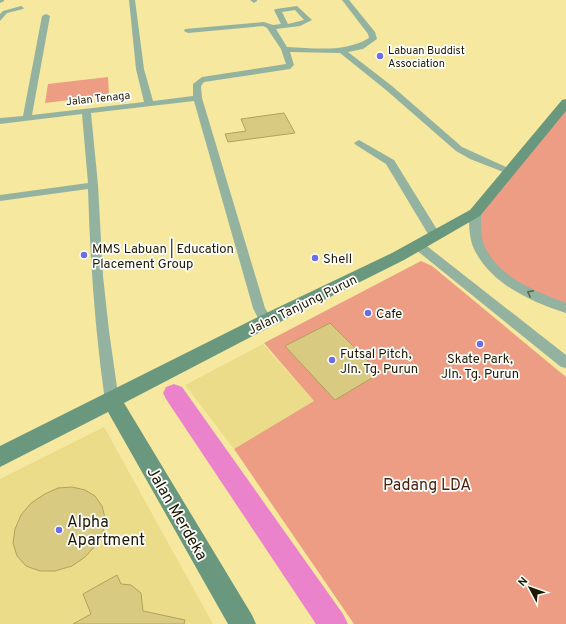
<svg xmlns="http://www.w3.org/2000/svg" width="566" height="624" viewBox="0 0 566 624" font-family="Overpass,sans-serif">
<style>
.built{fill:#ebdc89}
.green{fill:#ec9d83}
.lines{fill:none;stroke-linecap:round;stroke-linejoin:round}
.river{fill:#ea82cc;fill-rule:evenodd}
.building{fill:#d8cb81;stroke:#b0a25a}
.street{fill:#94b2a0;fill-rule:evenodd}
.secondary{fill:#6a987e;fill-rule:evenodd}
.oneway{stroke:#5a6650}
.poi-dot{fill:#6c6ee8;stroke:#fff;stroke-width:1.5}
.labels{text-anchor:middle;stroke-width:3.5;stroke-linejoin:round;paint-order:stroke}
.far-poi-label{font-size:11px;fill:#1f1900;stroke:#fff;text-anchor:start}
.far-street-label{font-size:11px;fill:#1f1900;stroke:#fff}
.poi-label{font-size:13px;fill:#1f1900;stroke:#fff;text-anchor:start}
.street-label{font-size:13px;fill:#1f1900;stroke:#fff}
.near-park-label{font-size:16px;fill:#4d1f0f;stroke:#fff}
.near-street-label{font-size:16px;fill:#1f1900;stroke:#fff}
.near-poi-label{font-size:16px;fill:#1f1900;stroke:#fff;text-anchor:start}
</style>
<rect width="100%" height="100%" fill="#f6e89e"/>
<g class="built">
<path d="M 263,344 L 314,401 L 234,449 L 185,385 Z"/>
<path d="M 104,427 L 213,624 L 0,624 L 0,479 Z"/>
</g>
<g class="green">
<path d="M 108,77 L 109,95 L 45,103 L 48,84 Z"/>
<path d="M 566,110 L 566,304 C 534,293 492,275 480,241 C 477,233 479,221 479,213 Z"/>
<path d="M 421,261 L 432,266 L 566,377 L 566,624 L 354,624 L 234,449 L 314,401 L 264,343 Z"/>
</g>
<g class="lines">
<path class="river" d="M 174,384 L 182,387 L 343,614 L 348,624 L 316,624 L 166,399 L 163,393 L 166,387 Z"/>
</g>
<g class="building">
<path d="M 284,113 L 295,133 L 228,142 L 225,134 L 246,131 L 241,119 Z"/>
<path d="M 330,323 L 380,373 L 335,400 L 285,346 Z"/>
<path d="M 72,487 L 85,490 L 95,496 L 102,506 L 105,518 L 103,532 L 96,545 L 85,557 L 72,566 L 55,571 L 40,571 L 26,566 L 17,556 L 13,543 L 15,529 L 21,515 L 31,503 L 45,494 L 58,488 Z"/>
<path d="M 117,575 L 121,584 L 131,585 L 141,593 L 143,611 L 185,620 L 184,624 L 73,624 L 91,614 L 83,594 Z"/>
</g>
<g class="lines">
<g class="street">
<path d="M 0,0 L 4,0 L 4,1 L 0,3 Z"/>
<path d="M 129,0 L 135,0 L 144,69 L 153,101 L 193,96 L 193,84 L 202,77 L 286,64 L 281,49 L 267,28 L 263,26 L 188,33 L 184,31 L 185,29 L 264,22 L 273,25 L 281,24 L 274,10 L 276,9 L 297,6 L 312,20 L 300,26 L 276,29 L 287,47 C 315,48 344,53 369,38 L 368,34 L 342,0 L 349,0 L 375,32 L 377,39 L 363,49 L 348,52 L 392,86 L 462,147 L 515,171 L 514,173 L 506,173 L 470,159 L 456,151 L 386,90 L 340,53 L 290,52 L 294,65 L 290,69 L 204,82 L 201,86 L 202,98 L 265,308 L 273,321 L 271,324 L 266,326 L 261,324 L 253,308 L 194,101 L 91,113 L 98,185 L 103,276 L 109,331 L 119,401 L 117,405 L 112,407 L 107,405 L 105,401 C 95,330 90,260 88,189 L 0,201 L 0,195 L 88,183 L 82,114 L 0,124 L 0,118 L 23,116 L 42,16 L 46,14 L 50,16 L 32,115 L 144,102 L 136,69 ZM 295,10 L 304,20 L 288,24 L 282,12 Z"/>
<path d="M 250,0 L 257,0 L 257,1 L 254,3 Z"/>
<path d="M 21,6 L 24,8 L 23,9 L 7,13 L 0,21 L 0,14 L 3,11 Z"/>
<path d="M 359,140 L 394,160 L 441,236 L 439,239 L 431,239 L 386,164 L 356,145 L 354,143 Z"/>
<path d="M 475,210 L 481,213 C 481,225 480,238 486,249 C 500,278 537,292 566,303 L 566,313 C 531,302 491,284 474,249 C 469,238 469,225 469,213 Z"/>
<path d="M 419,242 L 423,243 L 566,355 L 566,368 L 561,367 L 415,249 L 413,246 Z"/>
</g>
<path class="secondary" d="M 566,99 L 566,111 L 480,216 L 404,260 L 272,326 L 124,403 L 252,615 L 256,624 L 228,624 L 108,412 L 0,467 L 0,446 L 260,316 L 392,253 L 470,210 L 562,100 Z"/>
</g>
<defs><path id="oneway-chevron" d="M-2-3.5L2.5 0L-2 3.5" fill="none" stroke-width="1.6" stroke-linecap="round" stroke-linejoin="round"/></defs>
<use class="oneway" href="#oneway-chevron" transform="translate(530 293) rotate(-153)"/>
<g class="poi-dot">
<circle cx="380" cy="56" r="4"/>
<circle cx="84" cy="255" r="4"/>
<circle cx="315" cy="258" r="4"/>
<circle cx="368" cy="313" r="4"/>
<circle cx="480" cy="344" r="4"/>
<circle cx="332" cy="360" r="4"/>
<circle cx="59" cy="530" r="4"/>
</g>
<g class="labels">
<g class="far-poi-label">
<text x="388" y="54">Labuan Buddist<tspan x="388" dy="13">Association</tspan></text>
</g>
<g class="far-street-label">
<text transform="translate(98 98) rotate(-6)" y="4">Jalan Tenaga</text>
</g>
<g class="poi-label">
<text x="92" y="253">MMS Labuan | Education<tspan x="92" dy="15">Placement Group</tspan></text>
<text x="323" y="263">Shell</text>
<text x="376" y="318">Cafe</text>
<text x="340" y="358">Futsal Pitch,<tspan x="340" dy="15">Jln. Tg. Purun</tspan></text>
<text x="480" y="363" text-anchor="middle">Skate Park,<tspan x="480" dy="15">Jln. Tg. Purun</tspan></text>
</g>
<g class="street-label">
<text transform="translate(302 304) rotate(-26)" y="5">Jalan Tanjung Purun</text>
</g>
<g class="near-park-label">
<text x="427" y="490">Padang LDA</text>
</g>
<g class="near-street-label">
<text transform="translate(178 513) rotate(60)" y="6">Jalan Merdeka</text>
</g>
<g class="near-poi-label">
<text x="67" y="527">Alpha<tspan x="67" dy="18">Apartment</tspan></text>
</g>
</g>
<g transform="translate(530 588) rotate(311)" stroke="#ffffff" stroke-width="3" paint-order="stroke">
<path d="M0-3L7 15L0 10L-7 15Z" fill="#1f1900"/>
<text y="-6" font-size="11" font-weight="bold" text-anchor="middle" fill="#1f1900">N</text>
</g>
</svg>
